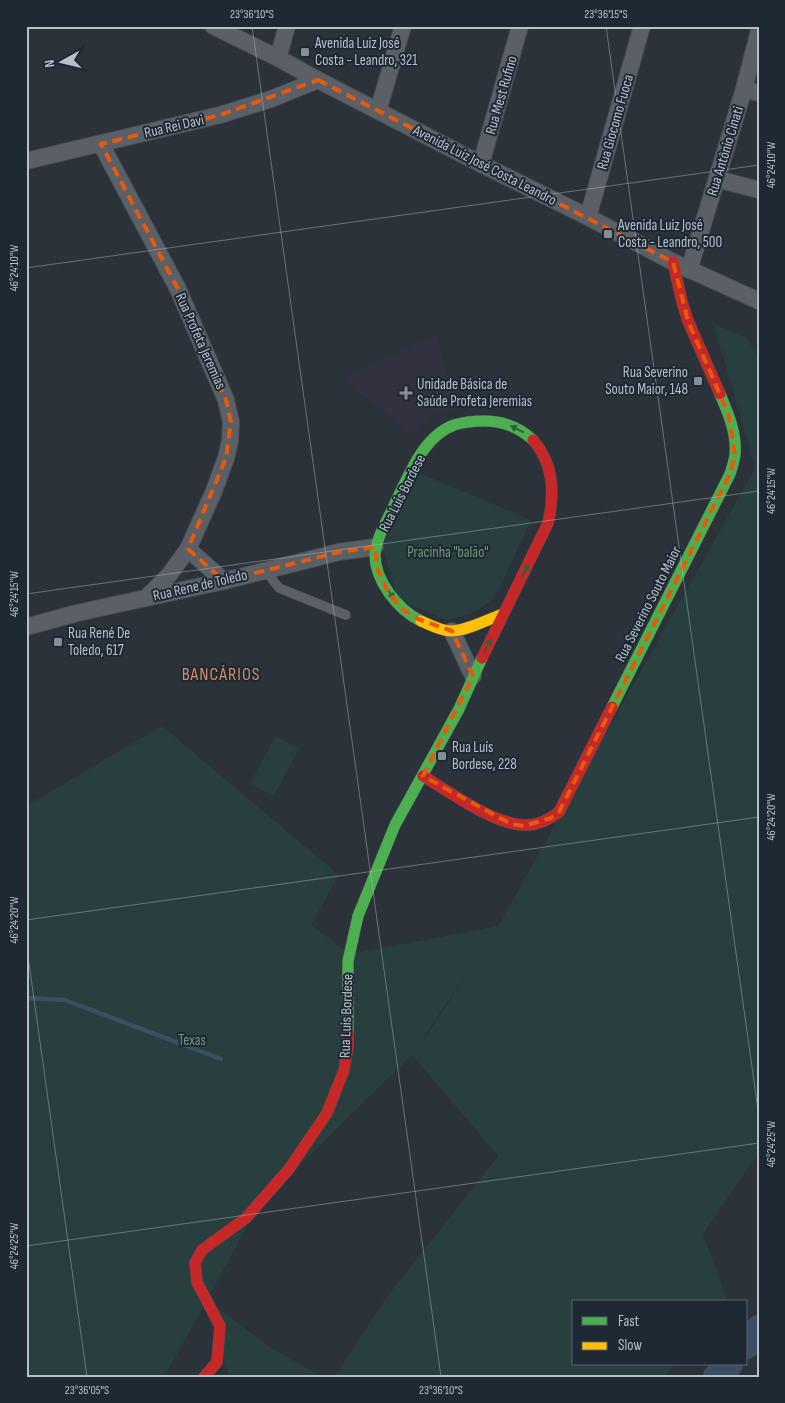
<svg xmlns="http://www.w3.org/2000/svg" width="785" height="1403" viewBox="0 0 785 1403" font-family="'Sofia Sans Condensed',sans-serif">
<style>
.medical{fill:#31313f}
.green{fill:#283e3f;fill-rule:evenodd}
.lines{fill:none;stroke-linecap:round;stroke-linejoin:round}
.stream{stroke:#3a4f64;stroke-width:4.5}
.river{stroke:#3a4f64;stroke-width:28}
.lane-casing{stroke:#494e54;stroke-width:10}
.street-casing{stroke:#494e54;stroke-width:18}
.fast-casing{stroke:#494e54;stroke-width:12}
.slow-casing{stroke:#494e54;stroke-width:12}
.jam-casing{stroke:#494e54;stroke-width:12}
.lane{stroke:#5b6067;stroke-width:9}
.street{stroke:#5b6067;stroke-width:16}
.fast{stroke:#4caf50;stroke-width:11}
.slow{stroke:#ffc107;stroke-width:11}
.jam{stroke:#c62828;stroke-width:11}
.oneway{fill:#305f3f}
.marked{fill:none;stroke:#e8590c;stroke-width:4;stroke-dasharray:10 6;stroke-linejoin:round}
.ticks{fill:none;stroke:#b6bfca;stroke-width:1;stroke-opacity:0.45}
.poi-dot{fill:#858e97;stroke:#1e2934;stroke-width:2}
.labels{text-anchor:middle;stroke-width:4;stroke-linejoin:round;paint-order:stroke}
.poi-label{font-size:15px;fill:#b6bfca;stroke:#1e2934;text-anchor:start}
.street-label{font-size:15px;fill:#b6bfca;stroke:#1e2934}
.park-label{font-size:15px;fill:#6d9a73;stroke:#1e2934}
.quarter-label{font-size:18px;letter-spacing:1px;fill:#d48b66;stroke:#1e2934}
.neatline{fill:none;stroke:#b6bfca;stroke-width:2}
.ticks-label{font-size:12px;text-anchor:middle;fill:#b6bfca}
</style>
<rect width="100%" height="100%" fill="#2b3239"/>
<path class="medical" d="M 437,334 L 456,409 L 433,416 L 421,424 L 414,435 L 340,378 Z"/>
<g class="green">
<path d="M 714,325 L 746,337 L 759,358 L 759,1152 L 703,1234 L 728,1302 L 574,1302 L 574,1364 L 675,1364 L 665,1377 L 334,1377 L 386,1298 L 498,1156 L 412,1055 L 258,1206 L 207,1300 L 273,1349 L 323,1377 L 229,1377 L 207,1301 L 164,1377 L 26,1377 L 26,806 L 162,726 L 339,875 L 311,925 L 350,954 L 498,926 L 755,468 ZM 472,966 L 433,1026 L 420,1043 Z"/>
<path d="M 417,472 L 531,520 L 499,590 L 489,602 L 471,614 L 447,620 L 398,600 L 382,546 Z"/>
<path d="M 275,736 L 299,748 L 274,796 L 250,784 Z"/>
</g>
<g class="lines">
<path class="stream" d="M 26,998 L 65,1000 L 221,1059"/>
<g class="river">
<path d="M 746,1345 L 759,1329"/>
<path d="M 717,1377 L 729,1364"/>
</g>
<g class="lane-casing">
<path id="lane" d="M 265,570 L 279,588 L 346,615"/>
</g>
<g class="street-casing">
<g id="street">
<path d="M 213,26 L 278,58 L 318,80 L 481,164 L 588,217 L 673,262 L 759,301"/>
<path d="M 278,58 L 287,26"/>
<path d="M 744,89 L 759,93"/>
<path d="M 378,111 L 403,26"/>
<path d="M 101,144 L 178,289 L 226,400 L 231,422 L 230,441 L 226,458 L 214,491 L 188,549 L 169,575 L 147,597"/>
<path d="M 26,161 L 220,115 L 271,99 L 318,80"/>
<path d="M 481,164 L 520,26"/>
<path d="M 717,179 L 759,190"/>
<path d="M 588,217 L 642,26"/>
<path d="M 689,270 L 744,89 L 759,31"/>
<path d="M 188,549 L 224,581"/>
<path d="M 26,627 L 77,613 L 224,581 L 339,552 L 375,547"/>
<path d="M 452,631 L 473,676"/>
</g>
</g>
<g class="fast-casing">
<g id="fast">
<path d="M 421,621 C 398,610 374,580 375,553 C 376,545 379,537 382,530 C 387,520 392,510 397,499 C 410,473 424,436 454,425 C 464,422 474,421 484,421 C 503,421 520,428 533,440"/>
<path d="M 612,707 L 730,474 C 732,468 734,461 735,455 C 737,433 728,413 720,394"/>
<path d="M 348,1033 L 348,961 L 358,916 L 395,825 L 459,709 L 482,658"/>
</g>
</g>
<g class="slow-casing">
<path id="slow" d="M 421,621 C 430,625 441,631 451,631 C 467,631 488,619 503,614"/>
</g>
<g class="jam-casing">
<g id="jam">
<path d="M 673,262 L 682,302 L 688,321 L 720,394"/>
<path d="M 482,658 L 548,523 C 555,493 554,464 533,440"/>
<path d="M 423,776 C 450,792 495,826 527,825 C 539,825 550,819 559,812 L 612,707"/>
<path d="M 204,1377 L 217,1362 L 220,1326 L 197,1282 L 195,1263 L 202,1250 L 246,1218 L 289,1169 L 327,1113 L 344,1070 L 348,1046 L 348,1033"/>
</g>
</g>
<use href="#lane" class="lane"/>
<use href="#street" class="street"/>
<use href="#fast" class="fast"/>
<use href="#slow" class="slow"/>
<use href="#jam" class="jam"/>
</g>
<defs><path id="oneway-solid" d="M-6-.8H1V-3.2L6.5 0L1 3.2V.8H-6Z" transform="scale(1.25)"/></defs>
<g class="oneway">
<use href="#oneway-solid" transform="translate(517 429) rotate(-154)"/>
<use href="#oneway-solid" transform="translate(525 571) rotate(-62)"/>
<use href="#oneway-solid" transform="translate(390 593) rotate(56)"/>
<use href="#oneway-solid" transform="translate(488 645) rotate(-64)"/>
</g>
<path class="marked" d="M 318,80 L 673,262 L 688,321 L 728,413 L 735,456 L 730,474 L 559,812 L 551,818 L 524,826 L 511,824 L 423,776 L 473,676 L 452,631 L 418,619 L 402,609 L 388,592 L 378,570 L 375,547 L 339,552 L 224,581 L 188,549 L 226,458 L 231,422 L 226,400 L 178,289 L 101,144 L 220,115 Z"/>
<path class="ticks" d="M 252,26 L 441,1377M 606,26 L 759,1117M 26,268 L 759,165M 26,594 L 759,491M 26,920 L 759,817M 26,942 L 87,1377M 26,1246 L 759,1143"/>
<g class="poi-dot">
<rect x="300" y="47" width="10" height="10" rx="2.5"/>
<rect x="603" y="229" width="10" height="10" rx="2.5"/>
<rect x="693" y="376" width="10" height="10" rx="2.5"/>
<path d="M403.5 385.5h5v5h5v5h-5v5h-5v-5h-5v-5h5z"/>
<rect x="53" y="637" width="10" height="10" rx="2.5"/>
<rect x="437" y="751" width="10" height="10" rx="2.5"/>
</g>
<g class="labels">
<g class="poi-label">
<text x="315" y="48">Avenida Luiz José<tspan x="315" dy="17">Costa - Leandro, 321</tspan></text>
<text x="618" y="230">Avenida Luiz José<tspan x="618" dy="17">Costa - Leandro, 500</tspan></text>
<text x="688" y="377" text-anchor="end">Rua Severino<tspan x="688" dy="17">Souto Maior, 148</tspan></text>
<text x="417" y="389">Unidade Básica de<tspan x="417" dy="17">Saúde Profeta Jeremias</tspan></text>
<text x="68" y="638">Rua René De<tspan x="68" dy="17">Toledo, 617</tspan></text>
<text x="452" y="752">Rua Luís<tspan x="452" dy="17">Bordese, 228</tspan></text>
</g>
<g class="street-label">
<text transform="translate(501 95) rotate(-74)" y="5">Rua Mest Rufino</text>
<text transform="translate(615 122) rotate(-74)" y="5">Rua Giocomo Fuoca</text>
<text transform="translate(174 126) rotate(-13)" y="5">Rua Rei Davi</text>
<text transform="translate(725 151) rotate(-73)" y="5">Rua Antônio Cinati</text>
<text transform="translate(485 165) rotate(27)" y="5">Avenida Luiz José Costa Leandro</text>
<text transform="translate(201 341) rotate(66)" y="5">Rua Profeta Jeremias</text>
<text transform="translate(402 493) rotate(-63)" y="5">Rua Luis Bordese</text>
<text transform="translate(200 585) rotate(-13)" y="5">Rua Rene de Toledo</text>
<text transform="translate(648 604) rotate(-63)" y="5">Rua Severino Souto Maior</text>
<text transform="translate(346 1016) rotate(-88)" y="5">Rua Luis Bordese</text>
</g>
<g class="park-label">
<text x="448" y="557">Pracinha "balão"</text>
<text x="192" y="1045">Texas</text>
</g>
<g class="quarter-label">
<text x="221" y="680">BANCÁRIOS</text>
</g>
</g>
<rect width="785" height="1403" fill="none" stroke="#1e2934" stroke-width="55"/>
<rect x="572" y="1300" width="175" height="65" fill="#1e2934" stroke="#5b6570"/>
<rect x="582" y="1317" width="25" height="8" fill="#4caf50" stroke="#5b6570"/>
<text x="618" y="1326" font-size="15" fill="#b6bfca">Fast</text>
<rect x="582" y="1342" width="25" height="8" fill="#ffc107" stroke="#5b6570"/>
<text x="618" y="1350" font-size="15" fill="#b6bfca">Slow</text>
<g transform="translate(62 62) rotate(262)" stroke="#1e2934" stroke-width="4" paint-order="stroke">
<path d="M0-4L9 19L0 12L-9 19Z" fill="#b6bfca"/>
<text y="-8" font-size="14" font-weight="bold" text-anchor="middle" fill="#b6bfca">N</text>
</g>
<rect x="28" y="28" width="730" height="1348" class="neatline"/>
<g class="ticks-label">
<text x="252" y="18">23°36'10"S</text>
<text x="606" y="18">23°36'15"S</text>
<text transform="translate(771 165) rotate(-90)" y="4">46°24'10"W</text>
<text transform="translate(14 268) rotate(-90)" y="4">46°24'10"W</text>
<text transform="translate(771 491) rotate(-90)" y="4">46°24'15"W</text>
<text transform="translate(14 594) rotate(-90)" y="4">46°24'15"W</text>
<text transform="translate(771 817) rotate(-90)" y="4">46°24'20"W</text>
<text transform="translate(14 920) rotate(-90)" y="4">46°24'20"W</text>
<text transform="translate(771 1144) rotate(-90)" y="4">46°24'25"W</text>
<text transform="translate(14 1246) rotate(-90)" y="4">46°24'25"W</text>
<text x="87" y="1394">23°36'05"S</text>
<text x="441" y="1394">23°36'10"S</text>
</g>
</svg>
